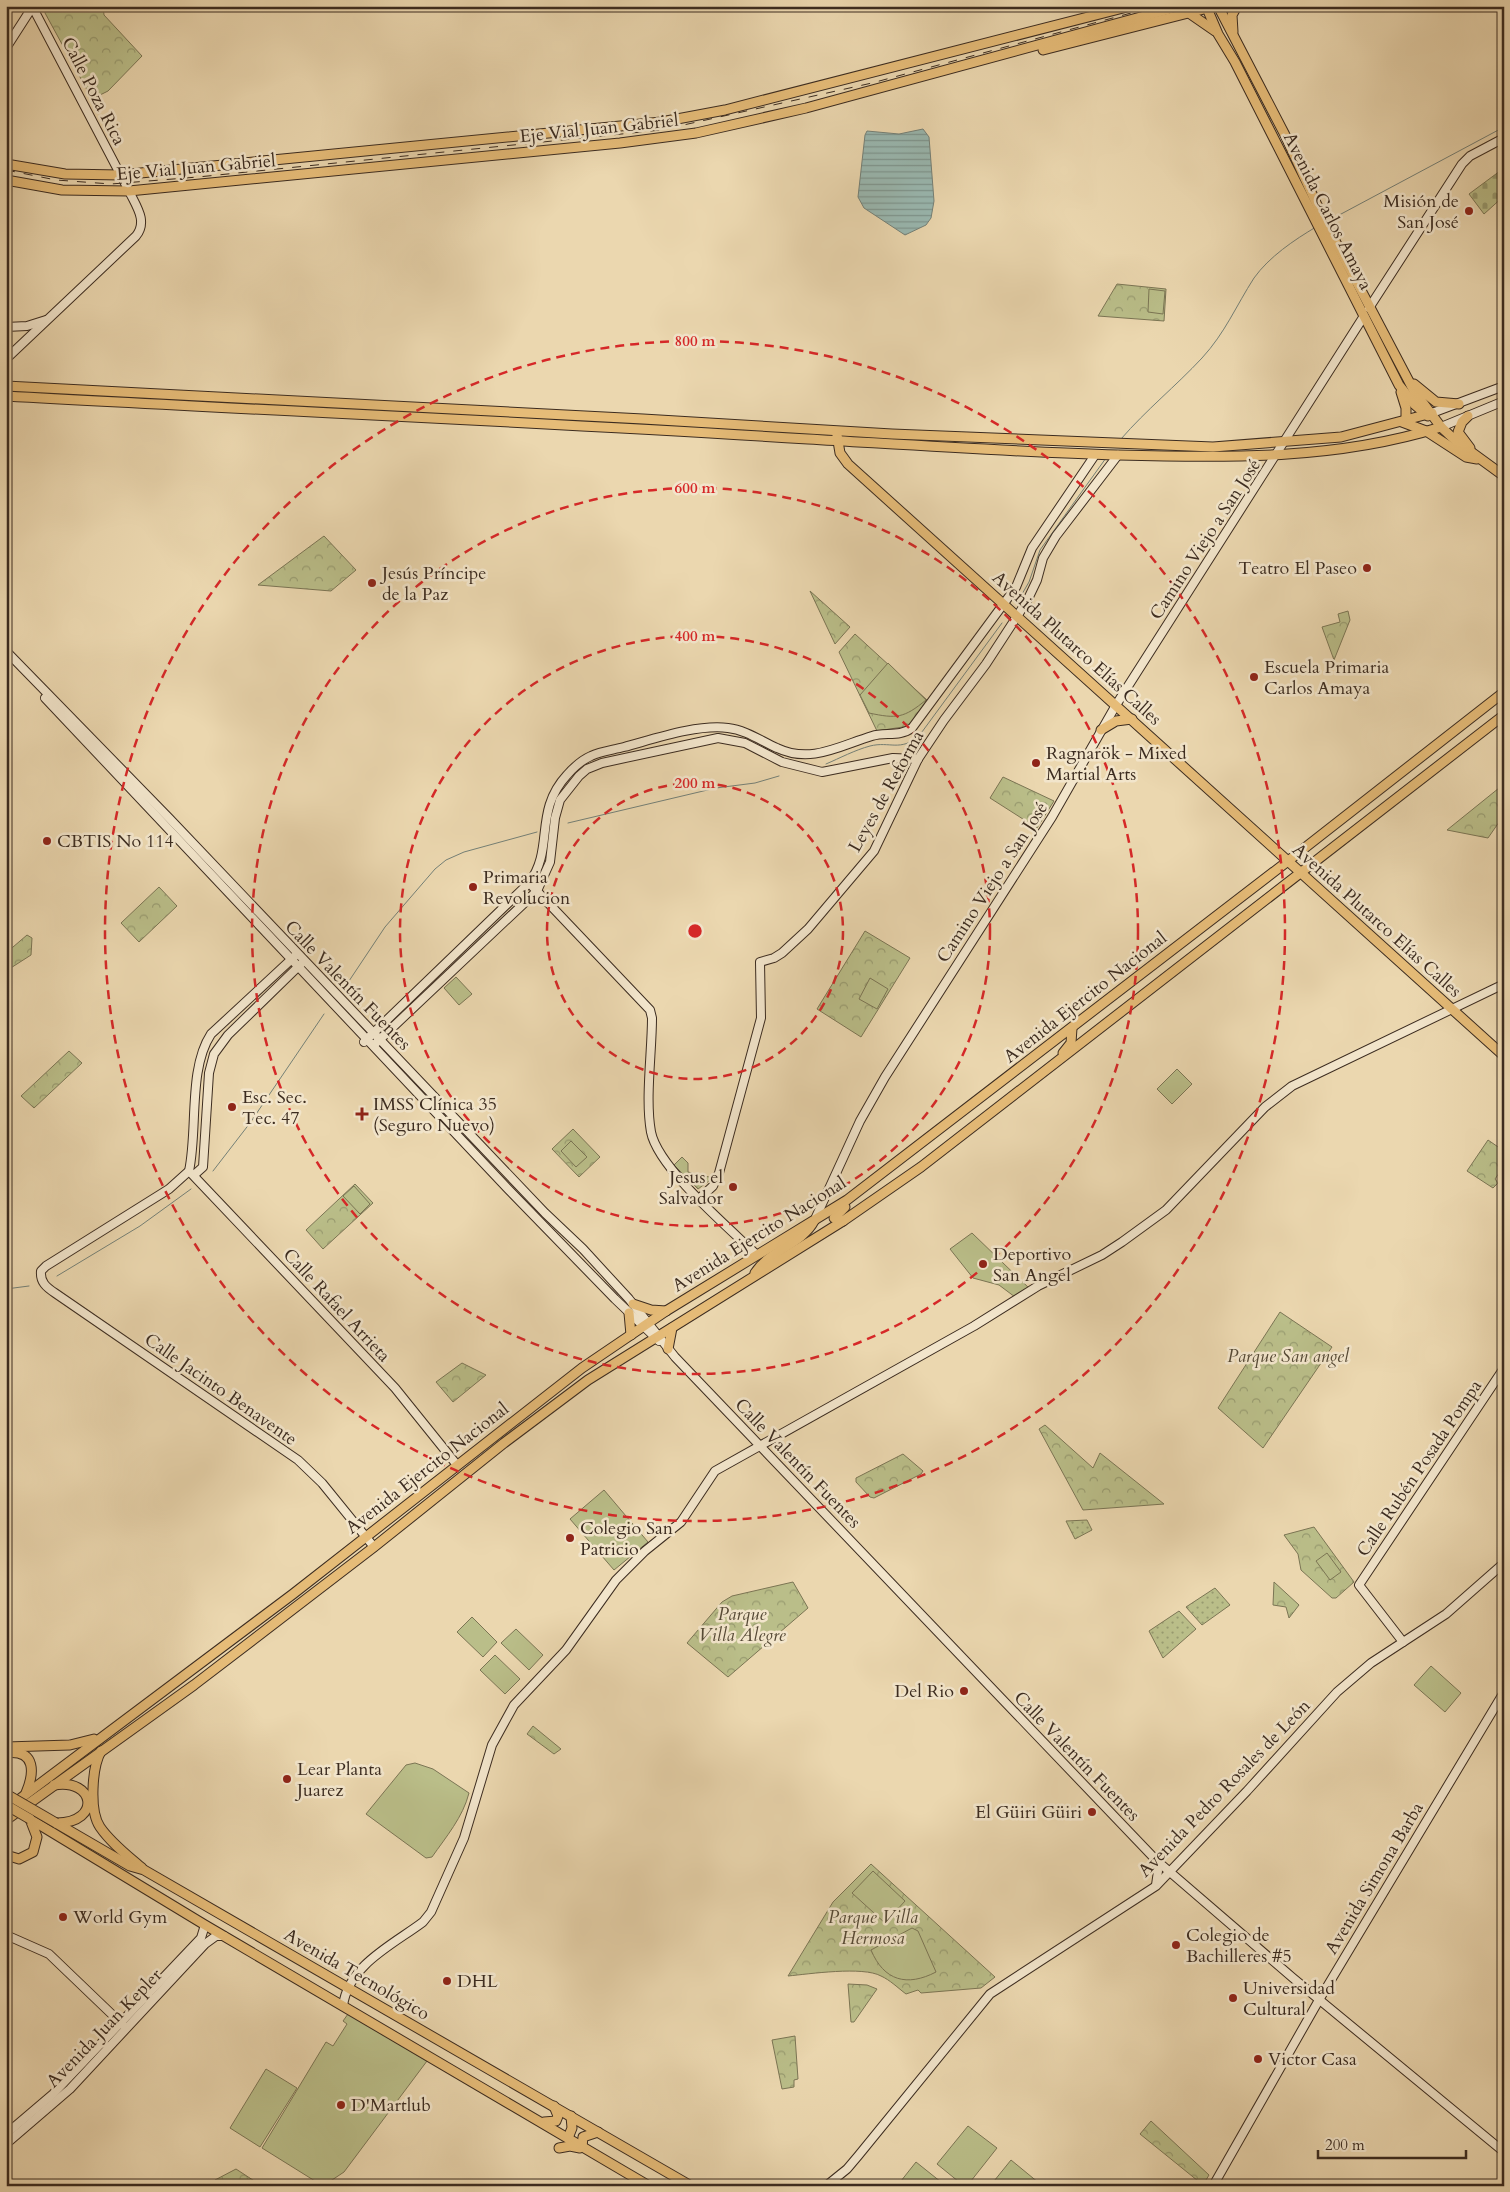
<svg xmlns="http://www.w3.org/2000/svg" width="1510" height="2192" viewBox="0 0 1510 2192" font-family="Cardo,serif">
<style>
.grass{fill:url(#grass-dots);stroke:#7b7554}
.forest{fill:url(#forest-crowns);stroke:#7b7554}
.cemetery{fill:url(#cemetery-stones);stroke:#7b7554}
.pitch{fill:#babe89;stroke:#7b7554}
.water{fill:url(#water-rules);stroke:#748077}
.lines{fill:none;stroke-linecap:round;stroke-linejoin:round}
.stream{stroke:#748077;stroke-width:1}
.secondary-casing{stroke:#3c2c20;stroke-width:10}
.primary-casing{stroke:#3c2c20;stroke-width:11}
.secondary{stroke:#f2e5cb;stroke-width:8}
.primary{stroke:#e6bc78;stroke-width:9}
.rail{stroke:#3c2c20;stroke-width:1;stroke-dasharray:9 9;stroke-linecap:butt}
.primary-bridge-casing{stroke:#3c2c20;stroke-width:11;stroke-linecap:butt}
.primary-bridge{stroke:#e6bc78;stroke-width:9}
.ring{fill:none;stroke:#d62828;stroke-width:2.5;stroke-dasharray:9 6}
.poi-dot{fill:#8f2418;stroke:#f2e5cb;stroke-width:2}
.labels{text-anchor:middle;stroke-width:5;stroke-linejoin:round;paint-order:stroke}
.street-label{font-size:18px;fill:#3c2c20;stroke:#f2e5cb}
.poi-label{font-size:18px;fill:#3c2c20;stroke:#f2e5cb;text-anchor:start}
.park-label{font-size:18px;font-style:italic;fill:#554935;stroke:#f2e5cb}
.centre{fill:#d62828;stroke:#f2e5cb;stroke-width:2.5}
.ring-label{font-size:15px;text-anchor:middle;font-weight:bold;fill:#d62828;stroke:#f2e5cb;stroke-width:5;stroke-linejoin:round;paint-order:stroke}
</style>
<defs>
<pattern id="grass-dots" width="8" height="8" patternUnits="userSpaceOnUse" patternTransform="scale(1.25)"><rect width="8" height="8" fill="#babe89"/><path d="M2 2h.1M6 6h.1" fill="none" stroke="#989b70" stroke-width="1.8" stroke-linecap="round"/></pattern>
<pattern id="forest-crowns" width="20" height="18" patternUnits="userSpaceOnUse" patternTransform="scale(1.25)"><rect width="20" height="18" fill="#babe89"/><path d="M2 6a3 3 0 1 1 6 0M12 15a3 3 0 1 1 6 0" fill="none" stroke="#989b70"/></pattern>
<pattern id="cemetery-stones" width="16" height="16" patternUnits="userSpaceOnUse" patternTransform="scale(1.25)"><rect width="16" height="16" fill="#babe89"/><path d="M2 7V4a2 2 0 0 1 4 0v3zM10 15v-3a2 2 0 0 1 4 0v3z" fill="#989b70"/></pattern>
<pattern id="water-rules" width="6" height="5" patternUnits="userSpaceOnUse" patternTransform="scale(1.25)"><rect width="6" height="5" fill="#99b8b1"/><path d="M0 2.5h6" fill="none" stroke="#7e9690"/></pattern>
</defs>
<rect width="100%" height="100%" fill="#ebd7af"/>
<filter id="stains"><feTurbulence type="fractalNoise" baseFrequency=".004" numOctaves="4"/><feColorMatrix values="0 0 0 0 .2 0 0 0 0 .09 0 0 0 0 .02 0 0 0 .5 -.17"/></filter>
<radialGradient id="worn" r=".72"><stop offset=".6" stop-color="#630" stop-opacity="0"/><stop offset="1" stop-color="#630" stop-opacity=".3"/></radialGradient>
<g class="grass">
<path d="M 1087,1520 L 1092,1530 L 1075,1539 L 1066,1521 Z"/>
<path d="M 1215,1588 L 1230,1605 L 1202,1625 L 1186,1607 Z"/>
<path d="M 1179,1611 L 1196,1629 L 1163,1658 L 1149,1631 Z"/>
</g>
<g class="forest">
<path d="M 45,6 L 103,6 L 104,15 L 142,56 L 108,91 L 92,99 L 45,13 Z"/>
<path d="M 1117,284 L 1166,289 L 1164,321 L 1098,316 Z"/>
<path d="M 324,536 L 356,570 L 331,591 L 258,585 Z"/>
<path d="M 810,591 L 850,627 L 835,644 Z"/>
<path d="M 1348,611 L 1350,620 L 1334,660 L 1322,627 L 1340,622 L 1338,614 Z"/>
<path d="M 855,634 L 927,700 L 909,726 L 877,731 L 839,652 Z"/>
<path d="M 1003,777 L 1054,801 L 1037,828 L 990,798 Z"/>
<path d="M 1504,784 L 1504,815 L 1488,838 L 1447,830 Z"/>
<path d="M 159,887 L 177,906 L 139,942 L 121,923 Z"/>
<path d="M 865,931 L 910,958 L 861,1037 L 817,1009 Z"/>
<path d="M 27,935 L 32,938 L 31,955 L 6,971 L 6,953 Z"/>
<path d="M 69,1051 L 82,1063 L 34,1108 L 21,1096 Z"/>
<path d="M 573,1129 L 600,1157 L 579,1177 L 552,1149 Z"/>
<path d="M 1488,1140 L 1504,1151 L 1504,1166 L 1495,1179 L 1498,1183 L 1493,1188 L 1467,1171 Z"/>
<path d="M 682,1157 L 688,1163 L 688,1172 L 713,1178 L 698,1189 L 674,1165 Z"/>
<path d="M 355,1184 L 373,1203 L 323,1249 L 306,1230 Z"/>
<path d="M 1280,1312 L 1332,1347 L 1263,1448 L 1218,1408 Z"/>
<path d="M 462,1363 L 486,1375 L 453,1402 L 436,1382 Z"/>
<path d="M 1045,1425 L 1093,1468 L 1100,1453 L 1164,1504 L 1083,1510 L 1039,1429 Z"/>
<path d="M 903,1454 L 923,1471 L 921,1474 L 874,1498 L 870,1497 L 856,1482 L 856,1478 Z"/>
<path d="M 1314,1527 L 1354,1582 L 1336,1598 L 1332,1598 L 1301,1570 L 1298,1554 L 1284,1535 Z"/>
<path d="M 793,1582 L 808,1608 L 728,1677 L 687,1643 L 722,1602 L 732,1596 Z"/>
<path d="M 1274,1582 L 1299,1605 L 1289,1618 L 1286,1607 L 1273,1605 Z"/>
<path d="M 533,1726 L 561,1749 L 554,1754 L 527,1734 Z"/>
<path d="M 871,1864 L 995,1977 L 981,1988 L 921,1993 L 918,1990 L 906,1994 C 898,1988 890,1980 881,1976 C 863,1966 809,1974 788,1976 L 833,1902 Z"/>
<path d="M 848,1984 L 867,1985 L 877,1989 L 854,2022 L 851,2022 Z"/>
<path d="M 795,2036 L 798,2079 L 794,2080 L 794,2087 L 782,2089 L 772,2040 Z"/>
<path d="M 1151,2121 L 1209,2175 L 1203,2185 L 1140,2134 Z"/>
<path d="M 236,2169 L 262,2186 L 222,2186 L 215,2180 Z"/>
</g>
<path class="cemetery" d="M 1504,168 L 1504,196 L 1484,214 L 1469,194 Z"/>
<g class="pitch">
<path d="M 1149,289 L 1165,291 L 1163,314 L 1148,312 Z"/>
<path d="M 888,663 L 926,700 C 904,718 897,719 869,713 L 860,695 Z"/>
<path d="M 456,977 L 472,994 L 459,1005 L 444,988 Z"/>
<path d="M 870,978 L 888,989 L 877,1009 L 859,999 Z"/>
<path d="M 1177,1069 L 1192,1084 L 1172,1104 L 1157,1089 Z"/>
<path d="M 571,1141 L 587,1157 L 576,1167 L 561,1151 Z"/>
<path d="M 354,1186 L 370,1204 L 360,1214 L 343,1196 Z"/>
<path d="M 972,1233 L 1031,1290 L 1019,1300 L 999,1285 L 973,1278 L 950,1249 Z"/>
<path d="M 604,1490 L 648,1542 L 614,1570 L 570,1519 Z"/>
<path d="M 1327,1553 L 1341,1572 L 1330,1580 L 1316,1561 Z"/>
<path d="M 472,1617 L 497,1642 L 483,1657 L 457,1632 Z"/>
<path d="M 516,1629 L 543,1655 L 529,1670 L 501,1643 Z"/>
<path d="M 495,1655 L 520,1679 L 505,1694 L 480,1670 Z"/>
<path d="M 1431,1666 L 1461,1693 L 1445,1712 L 1414,1685 Z"/>
<path d="M 415,1763 L 433,1769 L 469,1793 C 463,1817 446,1837 432,1857 L 426,1858 L 366,1814 L 406,1765 Z"/>
<path d="M 873,1871 L 905,1901 L 885,1923 L 852,1893 Z"/>
<path d="M 912,1928 L 918,1931 L 936,1972 C 907,1987 884,1981 871,1950 Z"/>
<path d="M 348,2014 L 427,2061 L 344,2172 L 323,2186 L 262,2148 L 326,2042 L 333,2046 L 347,2024 L 343,2021 Z"/>
<path d="M 266,2069 L 297,2088 L 260,2147 L 230,2128 Z"/>
<path d="M 968,2126 L 997,2148 L 967,2186 L 964,2186 L 937,2164 Z"/>
<path d="M 1011,2160 L 1039,2183 L 1036,2186 L 990,2186 Z"/>
<path d="M 916,2162 L 946,2186 L 897,2186 Z"/>
</g>
<path class="water" d="M 923,129 L 929,137 L 934,201 L 931,218 L 926,225 L 905,235 L 864,208 L 858,197 L 865,135 L 867,131 L 899,134 Z"/>
<g class="lines">
<g class="stream">
<path d="M 1328,221 L 1504,127"/>
<path d="M 1121,439 C 1146,410 1176,386 1202,358 C 1225,333 1236,306 1254,278 C 1269,257 1294,240 1316,227"/>
<path d="M 1018,601 L 1029,582 L 1040,550 L 1106,458"/>
<path d="M 826,764 C 840,758 855,750 870,746 C 890,741 900,752 919,736 L 1002,623"/>
<path d="M 568,823 L 716,788 L 755,783 L 779,776"/>
<path d="M 345,987 L 385,927 L 435,869 L 446,860 L 464,852 L 537,832"/>
<path d="M 213,1171 L 250,1123 L 324,1014"/>
<path d="M 57,1276 L 140,1226 L 191,1189"/>
<path d="M 6,1289 L 29,1286"/>
</g>
<g class="secondary-casing">
<g id="secondary">
<path d="M 6,48 L 33,6"/>
<path d="M 1369,308 L 1462,164 L 1470,156 L 1504,138"/>
<path d="M 6,327 L 27,326 L 46,320"/>
<path d="M 6,359 L 136,236 C 148,221 136,206 129,191 L 32,6"/>
<path d="M 1432,413 L 1504,386"/>
<path d="M 1441,427 L 1504,401"/>
<path d="M 6,651 L 169,818 L 545,1213 L 583,1249 L 629,1299 L 675,1357 L 1156,1860 L 1293,1978 L 1504,2152"/>
<path d="M 45,698 L 508,1189 L 615,1299 L 659,1341"/>
<path d="M 533,887 L 650,1010 L 652,1018 C 652,1052 645,1099 651,1132 C 658,1168 729,1228 757,1255"/>
<path d="M 295,956 L 211,1034 C 188,1069 198,1129 189,1171 L 169,1189 L 46,1266 L 41,1271 C 40,1282 46,1287 55,1293 L 298,1460 L 322,1483 L 374,1547"/>
<path d="M 364,1042 L 529,883 C 555,848 533,812 567,775 C 574,767 582,760 591,756 C 601,751 613,750 624,747 C 654,739 697,724 728,728 C 746,730 761,741 777,748 C 811,764 839,746 872,736 C 885,732 900,737 912,728 L 1016,587 L 1032,548 L 1095,455"/>
<path d="M 376,1043 L 537,891 L 550,862 L 555,818 L 560,800 L 579,776 L 587,769 L 602,763 L 718,738 L 745,743 L 782,762 L 822,772 L 893,758 L 918,759"/>
<path d="M 189,1171 L 395,1388 L 457,1465"/>
<path d="M 194,1175 L 203,1167 L 209,1073 L 214,1054 L 228,1035 L 302,963"/>
<path d="M 700,1198 L 713,1186 L 719,1173 L 761,1018 L 760,962 L 774,958 L 782,953 L 808,929 L 874,851 L 918,759 L 944,720 L 986,664 L 1027,601 L 1037,580 L 1043,558 L 1056,536 L 1118,455"/>
<path d="M 816,1217 L 860,1121 L 885,1077 L 1052,817 L 1116,705 L 1364,316"/>
<path d="M 1403,1642 L 1359,1585 L 1504,1368"/>
<path d="M 1156,1885 L 1158,1871 L 1156,1860"/>
<path d="M 6,1935 L 49,1954 L 123,2025"/>
<path d="M 343,2006 C 348,1965 394,1944 423,1922 L 431,1912 L 464,1838 L 492,1745 L 514,1705 L 566,1650 L 616,1580 L 645,1551 L 681,1522 L 715,1471 L 974,1326 L 1038,1286 L 1102,1255 L 1122,1242 L 1166,1210 L 1265,1107 L 1292,1086 L 1504,984"/>
<path d="M 6,2134 L 53,2094 L 201,1938 L 205,1925"/>
<path d="M 6,2144 L 70,2089 L 205,1944 L 216,1936 L 224,1936"/>
<path d="M 826,2186 L 847,2169 L 858,2156 L 990,1994 L 1156,1886 L 1247,1791 L 1337,1692 L 1371,1663 L 1446,1614 L 1504,1563"/>
<path d="M 1213,2186 L 1319,2000 L 1504,1692"/>
</g>
</g>
<g class="primary-casing">
<g id="primary">
<path d="M 1206,6 L 1218,34 L 1235,62 L 1399,385 L 1414,404 L 1428,416"/>
<path d="M 1218,6 L 1285,135 L 1323,218 L 1414,391 L 1441,427 L 1456,441 L 1504,476"/>
<path d="M 1189,13 L 1215,31"/>
<path d="M 1233,32 L 1232,15 L 1237,6"/>
<path d="M 1043,50 L 1212,7"/>
<path d="M 6,164 L 65,174 L 120,175 L 661,122 L 725,110 L 1131,6"/>
<path d="M 6,180 L 62,190 L 129,191 L 620,143 L 696,133 L 806,108 L 1181,6"/>
<path d="M 1414,384 L 1436,402 L 1459,404"/>
<path d="M 6,386 L 643,419 L 892,434 L 1213,447 L 1341,437 L 1432,413"/>
<path d="M 1401,392 L 1406,408 L 1406,420"/>
<path d="M 6,396 C 273,411 541,422 808,439 C 912,445 1015,452 1118,455 C 1227,458 1336,460 1441,427"/>
<path d="M 1468,416 L 1462,422 L 1458,432 L 1470,448"/>
<path d="M 1402,422 L 1426,431 L 1466,457 L 1477,459"/>
<path d="M 837,435 L 840,453 L 848,464 L 1504,1056"/>
<path d="M 1101,730 L 1116,721 L 1132,719"/>
<path d="M 1063,1053 L 1071,1043 L 1072,1028"/>
<path d="M 843,1221 L 834,1218 L 845,1207"/>
<path d="M 755,1273 C 770,1250 802,1244 814,1221"/>
<path d="M 633,1304 L 651,1310 L 666,1311"/>
<path d="M 629,1313 L 631,1335"/>
<path d="M 668,1349 L 672,1328"/>
<path d="M 6,1747 L 70,1745 L 94,1739"/>
<path d="M 101,1751 C 92,1767 89,1811 100,1827 C 111,1843 127,1855 142,1868"/>
<path d="M 6,1753 C 37,1749 34,1774 26,1793"/>
<path d="M 54,1785 C 95,1778 102,1822 57,1823"/>
<path d="M 13,1804 L 293,1594 L 582,1368 L 666,1311 L 847,1200 L 1288,861 L 1504,692"/>
<path d="M 30,1819 L 205,1925 L 649,2186"/>
<path d="M 6,1820 L 194,1685 L 374,1547 L 504,1443 L 588,1380 L 843,1221 L 921,1167 L 1504,715"/>
<path d="M 56,1823 L 130,1866 L 144,1870 L 691,2186"/>
<path d="M 6,1855 L 19,1859 L 33,1852 L 37,1837 L 30,1819"/>
<path d="M 544,2122 L 556,2121 L 558,2116 L 554,2106"/>
<path d="M 568,2138 L 572,2128 L 571,2116"/>
<path d="M 582,2147 L 583,2137 L 598,2132"/>
<path d="M 559,2148 L 570,2146 L 580,2148"/>
</g>
</g>
<use href="#secondary" class="secondary"/>
<use href="#primary" class="primary"/>
<path class="rail" d="M 6,170 L 56,180 L 111,184 L 198,177 L 661,130 L 872,83 L 1157,6"/>
<g class="primary-bridge-casing">
<g id="primary-bridge">
<path d="M 6,1794 L 56,1823"/>
<path d="M 6,1805 L 30,1819"/>
</g>
</g>
<use href="#primary-bridge" class="primary-bridge"/>
</g>
<g class="ring">
<circle cx="695" cy="931" r="148"/>
<circle cx="695" cy="931" r="295"/>
<circle cx="695" cy="931" r="443"/>
<circle cx="695" cy="931" r="590"/>
</g>
<g class="poi-dot">
<circle cx="1469" cy="211" r="5"/>
<circle cx="1367" cy="568" r="5"/>
<circle cx="372" cy="583" r="5"/>
<circle cx="1254" cy="677" r="5"/>
<circle cx="1036" cy="763" r="5"/>
<circle cx="47" cy="841" r="5"/>
<circle cx="473" cy="887" r="5"/>
<circle cx="232" cy="1107" r="5"/>
<path d="M359.5 1106.5h5v5h5v5h-5v5h-5v-5h-5v-5h5z"/>
<circle cx="733" cy="1187" r="5"/>
<circle cx="983" cy="1264" r="5"/>
<circle cx="570" cy="1538" r="5"/>
<circle cx="964" cy="1691" r="5"/>
<circle cx="287" cy="1779" r="5"/>
<circle cx="1092" cy="1812" r="5"/>
<circle cx="63" cy="1917" r="5"/>
<circle cx="1176" cy="1945" r="5"/>
<circle cx="447" cy="1981" r="5"/>
<circle cx="1233" cy="1998" r="5"/>
<circle cx="1258" cy="2059" r="5"/>
<circle cx="341" cy="2105" r="5"/>
</g>
<g class="labels">
<g class="street-label">
<text transform="translate(94 91) rotate(63)" y="6">Calle Poza Rica</text>
<text transform="translate(599 128) rotate(-6)" y="6">Eje Vial Juan Gabriel</text>
<text transform="translate(196 167) rotate(-5)" y="6">Eje Vial Juan Gabriel</text>
<text transform="translate(1328 211) rotate(63)" y="6">Avenida Carlos Amaya</text>
<text transform="translate(1205 539) rotate(-57)" y="6">Camino Viejo a San José</text>
<text transform="translate(1077 648) rotate(42)" y="6">Avenida Plutarco Elías Calles</text>
<text transform="translate(886 791) rotate(-61)" y="6">Leyes de Reforma</text>
<text transform="translate(992 882) rotate(-57)" y="6">Camino Viejo a San José</text>
<text transform="translate(1377 920) rotate(42)" y="6">Avenida Plutarco Elías Calles</text>
<text transform="translate(348 985) rotate(46)" y="6">Calle Valentín Fuentes</text>
<text transform="translate(1085 997) rotate(-38)" y="6">Avenida Ejercito Nacional</text>
<text transform="translate(759 1234) rotate(-32)" y="6">Avenida Ejercito Nacional</text>
<text transform="translate(337 1305) rotate(47)" y="6">Calle Rafael Arrieta</text>
<text transform="translate(221 1389) rotate(35)" y="6">Calle Jacinto Benavente</text>
<text transform="translate(798 1463) rotate(46)" y="6">Calle Valentín Fuentes</text>
<text transform="translate(427 1468) rotate(-38)" y="6">Avenida Ejercito Nacional</text>
<text transform="translate(1419 1468) rotate(-56)" y="6">Calle Rubén Posada Pompa</text>
<text transform="translate(1077 1756) rotate(46)" y="6">Calle Valentín Fuentes</text>
<text transform="translate(1224 1788) rotate(-46)" y="6">Avenida Pedro Rosales de León</text>
<text transform="translate(1374 1878) rotate(-59)" y="6">Avenida Simona Barba</text>
<text transform="translate(357 1974) rotate(30)" y="6">Avenida Tecnológico</text>
<text transform="translate(104 2028) rotate(-46)" y="6">Avenida Juan Kepler</text>
</g>
<g class="poi-label">
<text x="1459" y="207" text-anchor="end">Misión de<tspan x="1459" dy="21">San José</tspan></text>
<text x="1357" y="574" text-anchor="end">Teatro El Paseo</text>
<text x="382" y="579">Jesús Príncipe<tspan x="382" dy="21">de la Paz</tspan></text>
<text x="1264" y="673">Escuela Primaria<tspan x="1264" dy="21">Carlos Amaya</tspan></text>
<text x="1046" y="759">Ragnarök - Mixed<tspan x="1046" dy="21">Martial Arts</tspan></text>
<text x="57" y="847">CBTIS No 114</text>
<text x="483" y="883">Primaria<tspan x="483" dy="21">Revolucion</tspan></text>
<text x="242" y="1103">Esc. Sec.<tspan x="242" dy="21">Tec. 47</tspan></text>
<text x="373" y="1110">IMSS Clínica 35<tspan x="373" dy="21">(Seguro Nuevo)</tspan></text>
<text x="723" y="1183" text-anchor="end">Jesus el<tspan x="723" dy="21">Salvador</tspan></text>
<text x="993" y="1260">Deportivo<tspan x="993" dy="21">San Angel</tspan></text>
<text x="580" y="1534">Colegio San<tspan x="580" dy="21">Patricio</tspan></text>
<text x="954" y="1697" text-anchor="end">Del Rio</text>
<text x="297" y="1775">Lear Planta<tspan x="297" dy="21">Juarez</tspan></text>
<text x="1082" y="1818" text-anchor="end">El Güiri Güiri</text>
<text x="73" y="1923">World Gym</text>
<text x="1186" y="1941">Colegio de<tspan x="1186" dy="21">Bachilleres #5</tspan></text>
<text x="457" y="1987">DHL</text>
<text x="1243" y="1994">Universidad<tspan x="1243" dy="21">Cultural</tspan></text>
<text x="1268" y="2065">Victor Casa</text>
<text x="351" y="2111">D'Martlub</text>
</g>
<g class="park-label">
<text x="1288" y="1362">Parque San angel</text>
<text x="742" y="1620">Parque<tspan x="742" dy="21">Villa Alegre</tspan></text>
<text x="873" y="1923">Parque Villa<tspan x="873" dy="21">Hermosa</tspan></text>
</g>
</g>
<circle cx="695" cy="931" r="8" class="centre"/>
<g class="ring-label">
<text x="695" y="346">800 m</text>
<text x="695" y="493">600 m</text>
<text x="695" y="641">400 m</text>
<text x="695" y="788">200 m</text>
</g>
<rect width="1510" height="2192" fill="none" stroke="#ebd7af" stroke-width="25"/>
<rect x="8" y="8" width="1495" height="2177" fill="none" stroke="#3c2c20" stroke-width="2.5"/>
<rect x="12" y="12" width="1485" height="2167" fill="none" stroke="#3c2c20"/>
<path d="M1318 2150v8h148v-8" fill="none" stroke="#3c2c20" stroke-width="2.5"/>
<text x="1325" y="2150" font-size="15" fill="#3c2c20" stroke="#f2e5cb" stroke-width="4" paint-order="stroke">200 m</text>
<rect width="100%" height="100%" filter="url(#stains)"/>
<rect width="100%" height="100%" fill="url(#worn)"/>
</svg>
